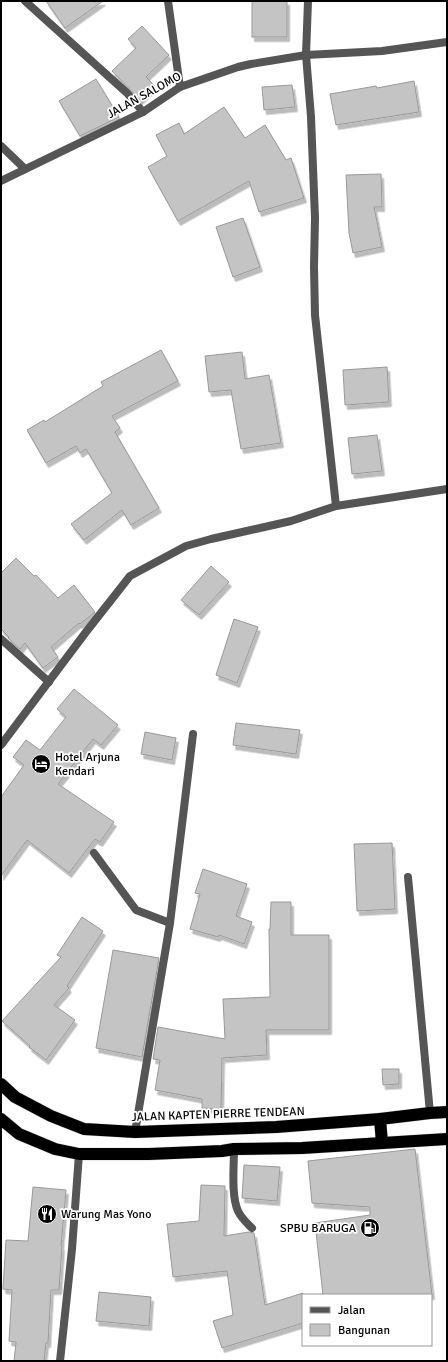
<svg xmlns="http://www.w3.org/2000/svg" width="448" height="1362" viewBox="0 0 448 1362" font-family="Signika,sans-serif">
<style>
.building{fill:#c4c4c4;stroke:#999;filter:url(#shadow)}
.lines{fill:none;stroke-linecap:round;stroke-linejoin:round}
.highway-casing{stroke:#dbdbdb;stroke-width:13}
.street{stroke:#555;stroke-width:8}
.highway{stroke:#000;stroke-width:12}
.labels{text-anchor:middle;stroke-width:3.5;stroke-linejoin:round;paint-order:stroke}
.street-label{font-size:12px;fill:#000;stroke:#fff}
.poi-label{font-size:12px;fill:#000;stroke:#fff;text-anchor:start}
</style>
<defs>
<filter id="shadow"><feDropShadow dx="2.5" dy="4.5" stdDeviation="0" flood-color="#0004"/></filter>
</defs>
<rect width="100%" height="100%" fill="#fff"/>
<g class="building">
<path d="M 46,1 L 103,1 L 65,28 Z"/>
<rect x="252" y="1" width="35" height="36"/>
<path d="M 142,26 L 169,55 L 146,77 L 155,86 L 140,100 L 112,71 L 136,48 L 128,39 Z"/>
<path d="M 96,79 L 119,117 L 80,136 L 59,101 Z"/>
<path d="M 414,81 L 419,112 L 336,125 L 330,94 L 376,86 L 377,88 Z"/>
<path d="M 292,85 L 295,107 L 264,110 L 262,87 Z"/>
<path d="M 224,107 L 245,138 L 265,125 L 286,160 L 291,158 L 304,198 L 259,212 L 249,181 L 178,221 L 148,167 L 167,156 L 156,135 L 179,123 L 184,134 Z"/>
<path d="M 381,174 L 382,207 L 374,207 L 382,247 L 353,253 L 349,233 L 346,175 Z"/>
<path d="M 243,218 L 260,267 L 233,277 L 216,227 Z"/>
<path d="M 161,350 L 178,381 L 112,416 L 120,428 L 115,432 L 159,508 L 131,525 L 122,510 L 84,540 L 71,524 L 112,493 L 86,449 L 80,453 L 76,446 L 46,463 L 27,430 L 44,420 L 45,422 L 103,386 L 101,382 Z"/>
<path d="M 242,352 L 245,379 L 269,375 L 281,443 L 241,449 L 231,390 L 209,392 L 205,356 Z"/>
<path d="M 387,367 L 389,402 L 345,405 L 343,370 Z"/>
<path d="M 377,435 L 382,471 L 352,474 L 348,438 Z"/>
<path d="M 16,558 L 34,576 L 36,575 L 58,598 L 74,585 L 95,612 L 80,624 L 79,623 L 51,647 L 58,657 L 43,668 L 25,643 L 20,649 L 8,638 L 9,637 L 1,629 L 1,573 Z"/>
<path d="M 211,566 L 229,582 L 199,615 L 181,600 Z"/>
<path d="M 234,619 L 258,627 L 237,683 L 216,675 Z"/>
<path d="M 74,689 L 118,725 L 101,745 L 93,739 L 58,784 L 114,822 L 100,842 L 95,839 L 69,873 L 27,840 L 1,876 L 1,797 L 24,765 L 13,757 L 26,740 L 40,750 L 66,717 L 57,709 Z"/>
<path d="M 236,723 L 300,730 L 296,754 L 233,745 Z"/>
<path d="M 145,732 L 176,738 L 172,760 L 141,754 Z"/>
<path d="M 392,843 L 395,909 L 357,911 L 354,844 Z"/>
<path d="M 203,869 L 247,884 L 236,916 L 252,922 L 244,944 L 219,935 L 218,937 L 190,929 L 200,894 L 195,893 Z"/>
<path d="M 271,902 L 291,902 L 291,935 L 329,935 L 329,1030 L 266,1030 L 267,1055 L 222,1058 L 221,1109 L 202,1108 L 202,1099 L 155,1090 L 160,1060 L 153,1059 L 158,1027 L 225,1039 L 223,999 L 270,997 L 269,929 L 270,929 Z"/>
<path d="M 82,917 L 103,931 L 67,986 L 69,988 L 54,1005 L 75,1020 L 46,1060 L 29,1047 L 30,1046 L 2,1021 L 61,957 L 57,955 Z"/>
<path d="M 113,950 L 159,958 L 142,1057 L 96,1048 Z"/>
<path d="M 382,1069 L 399,1069 L 399,1084 L 383,1085 Z"/>
<path d="M 415,1149 L 432,1295 L 323,1295 L 315,1223 L 370,1215 L 370,1207 L 312,1203 L 308,1161 Z"/>
<path d="M 244,1165 L 280,1167 L 277,1201 L 242,1198 Z"/>
<path d="M 201,1185 L 225,1186 L 224,1236 L 249,1232 L 254,1233 L 265,1305 L 303,1293 L 303,1323 L 222,1348 L 213,1321 L 233,1315 L 227,1271 L 173,1277 L 167,1224 L 199,1221 Z"/>
<path d="M 33,1187 L 66,1190 L 61,1246 L 62,1246 L 59,1290 L 51,1290 L 48,1343 L 46,1343 L 44,1361 L 14,1361 L 16,1342 L 9,1341 L 12,1290 L 3,1289 L 6,1240 L 28,1241 Z"/>
<path d="M 99,1292 L 151,1297 L 149,1326 L 96,1321 Z"/>
</g>
<g class="lines">
<g class="highway-casing">
<g id="highway">
<path d="M 1,1084 L 15,1097 L 51,1116 L 84,1129 L 135,1132 L 276,1127 L 380,1119 L 430,1113 L 447,1112"/>
<path d="M 1,1119 L 19,1134 L 55,1149 L 79,1154 L 149,1154 L 222,1151 L 234,1149 L 302,1148 L 447,1139"/>
<path d="M 380,1119 L 382,1143"/>
</g>
</g>
<g class="street">
<path d="M 25,1 L 127,93 L 143,112"/>
<path d="M 168,1 L 180,87"/>
<path d="M 1,146 L 25,169"/>
<path d="M 1,181 L 143,112 L 180,87 L 238,67 L 251,64 L 306,55 L 382,51 L 447,42"/>
<path d="M 336,506 L 447,489"/>
<path d="M 1,639 L 49,682"/>
<path d="M 1,745 L 86,632 L 130,576 L 186,546 L 211,539 L 291,521 L 336,506 L 315,315 L 314,267 L 315,218 L 311,117 L 306,55 L 308,1"/>
<path d="M 94,853 L 136,910 L 170,923"/>
<path d="M 408,877 L 430,1113"/>
<path d="M 135,1132 L 170,923 L 193,734"/>
<path d="M 234,1149 C 234,1166 231,1196 238,1211 C 241,1218 247,1223 252,1228"/>
<path d="M 60,1361 L 72,1249 L 79,1154"/>
</g>
<use href="#highway" class="highway"/>
</g>
<defs>
<g id="hotel-disc" transform="scale(1)"><circle r="9.5" fill="#000" stroke="#fff"/><path d="M-6-4.5h1.5V1H6V5H4.5V3h-9V5H-6ZM-4 0a1.8 1.8 0 1 1 3.6 0ZM.5 0V-2.5h3Q6-2.5 6 0Z" fill="#fff"/></g>
<g id="restaurant-disc" transform="scale(1)"><circle r="9.5" fill="#000" stroke="#fff"/><path d="M-5-6h1v4h1v-4h1v4h1v-4h1v5L-1.5 .5V6h-2V.5L-5-1ZM5-6V6H3V1.5H1.5Q1.5-4 5-6Z" fill="#fff"/></g>
<g id="fuel-disc" transform="scale(1)"><circle r="9.5" fill="#000" stroke="#fff"/><path d="M-5.5-6h7V0h2V4h1.3V-2.5L3-4.5l.8-.8L6-3V5H2.5V1h-1V6h-7ZM-4.2-4.7v3.2H.2V-4.7Z" fill="#fff"/></g>
</defs>
<g fill-rule="evenodd">
<use href="#hotel-disc" x="41" y="764"/>
<use href="#restaurant-disc" x="47" y="1214"/>
<use href="#fuel-disc" x="370" y="1228"/>
</g>
<g class="labels">
<g class="street-label">
<text transform="translate(144 95) rotate(-29)" y="4">JALAN SALOMO</text>
<text transform="translate(218 1114) rotate(-2)" y="4">JALAN KAPTEN PIERRE TENDEAN</text>
</g>
<g class="poi-label">
<text x="55" y="761">Hotel Arjuna<tspan x="55" dy="14">Kendari</tspan></text>
<text x="61" y="1218">Warung Mas Yono</text>
<text x="356" y="1232" text-anchor="end">SPBU BARUGA</text>
</g>
</g>
<rect width="448" height="1362" fill="none" stroke="#000000" stroke-width="4"/>
<rect x="302" y="1294" width="130" height="52" fill="#ffffff" stroke="#999999"/>
<rect x="310" y="1307" width="20" height="6" fill="#555555" stroke="#999999"/>
<text x="338" y="1314" font-size="12" fill="#000000">Jalan</text>
<rect x="310" y="1324" width="20" height="12" fill="#c4c4c4" stroke="#999999"/>
<text x="338" y="1334" font-size="12" fill="#000000">Bangunan</text>
</svg>
